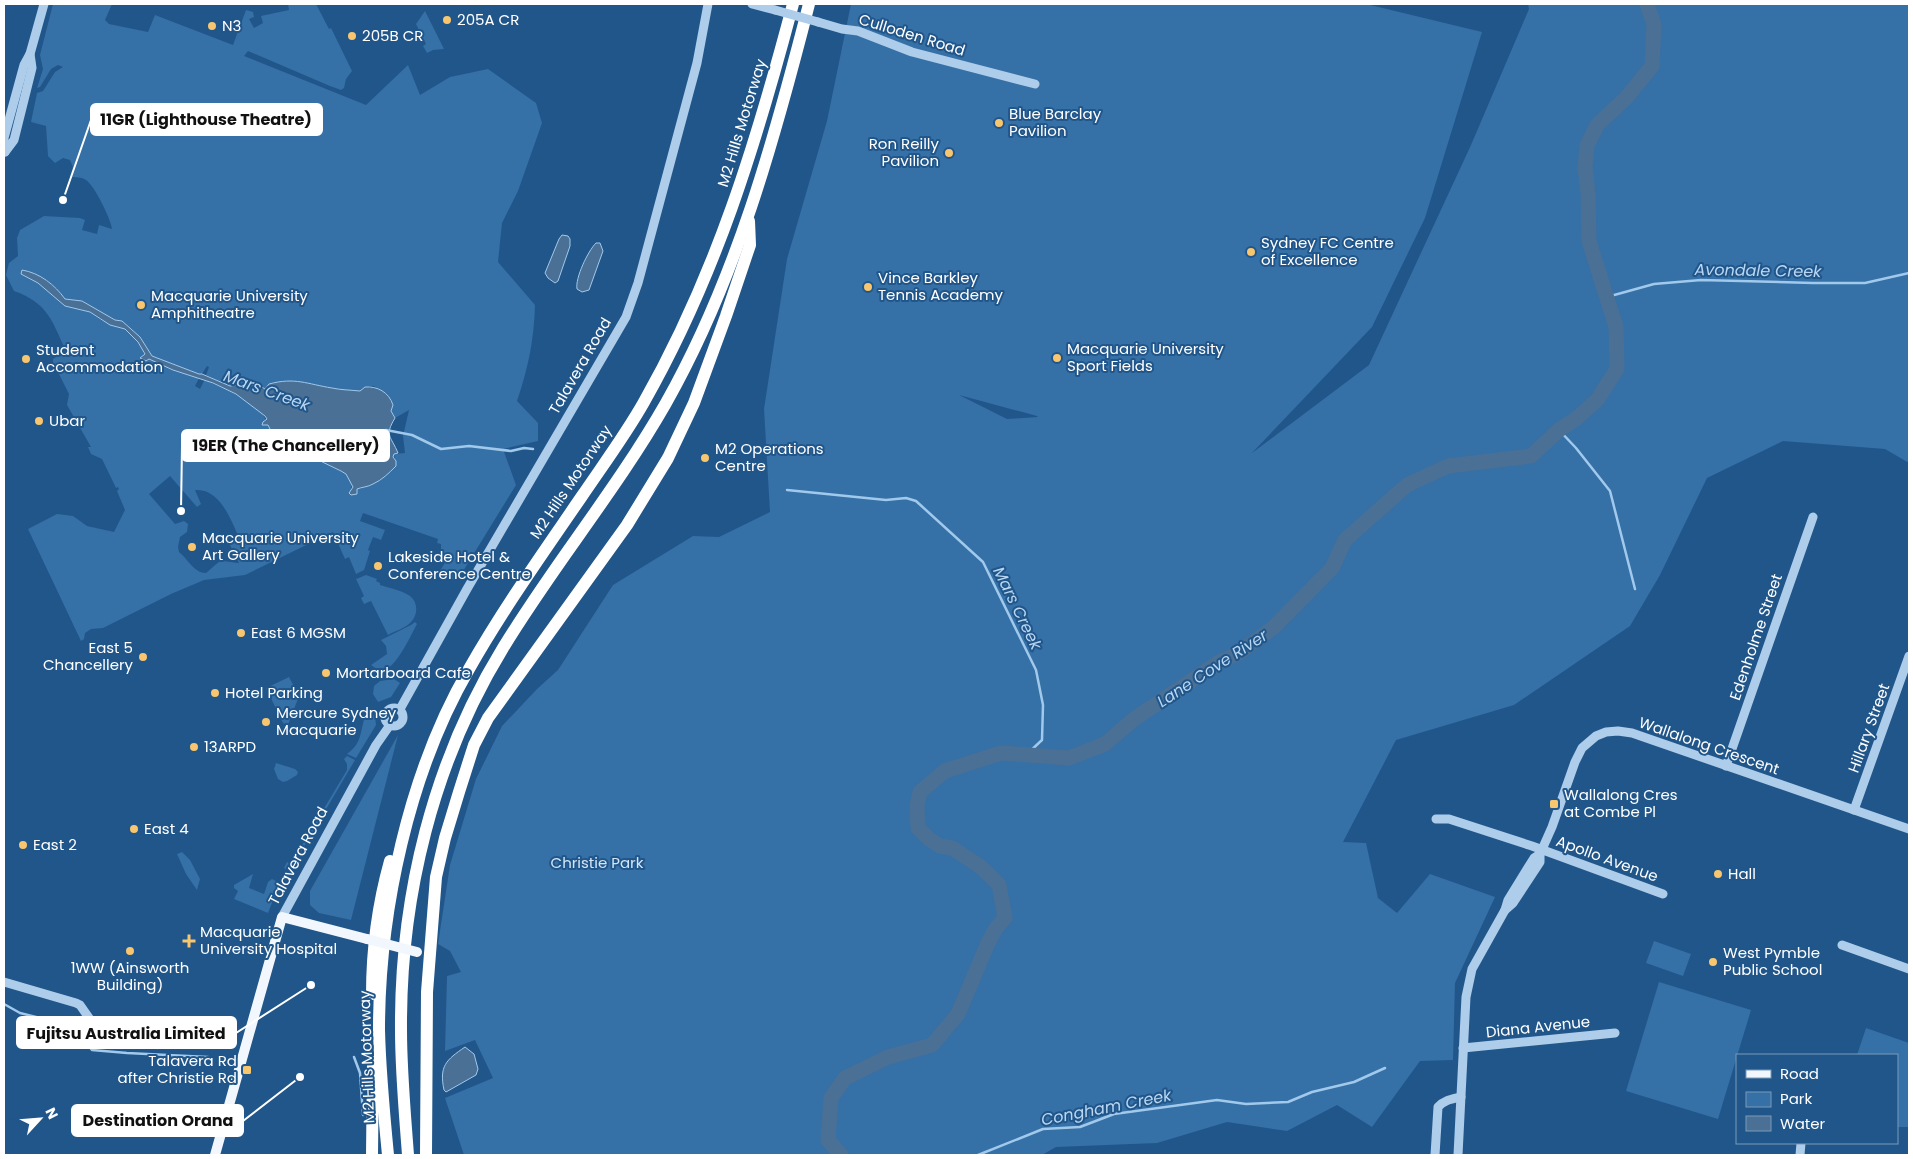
<svg xmlns="http://www.w3.org/2000/svg" width="1913" height="1159" viewBox="0 0 1913 1159" font-family="Poppins,sans-serif">
<style>
.green{fill:#3570a7;fill-rule:evenodd}
.water{fill:#4b7095;stroke:#a1c9ec}
.lines{fill:none;stroke-linecap:round;stroke-linejoin:round}
.stream{stroke:#a1c9ec;stroke-width:2.5}
.river{stroke:#4b7095;stroke-width:15}
.minor{stroke:#adcdeb;stroke-width:9}
.major{stroke:#f2f7fe;stroke-width:10}
.highway{stroke:#fff;stroke-width:12}
.minor-bridge{stroke:#adcdeb;stroke-width:9}
.major-bridge{stroke:#f2f7fe;stroke-width:10}
.poi-dot{fill:#f7c66f;stroke:#21568a;stroke-width:2}
.labels{text-anchor:middle;stroke-width:4;stroke-linejoin:round;paint-order:stroke}
.poi-label{font-size:15px;fill:#fff;stroke:#21568a;text-anchor:start}
.street-label{font-size:15px;fill:#fff;stroke:#21568a}
.park-label{font-size:15px;fill:#d2e6f8;stroke:#21568a}
.water-label{font-size:16px;font-style:italic;fill:#b9d7f2;stroke:#21568a}
.leader{fill:none;stroke:#fff;stroke-width:2}
.callout-dot{fill:#fff;stroke:#21568a;stroke-width:2}
.callout{fill:#fff;stroke:#fff;stroke-width:2}
.callout-label{font-size:16px;text-anchor:middle;font-weight:bold;fill:#111}
</style>
<rect width="100%" height="100%" fill="#21568a"/>
<g class="green">
<path d="M 53,4 L 112,4 L 105,20 L 109,24 L 148,32 L 155,15 L 233,45 L 246,10 L 253,12 L 254,17 L 249,19 L 254,28 L 263,23 L 261,16 L 289,10 L 288,4 L 316,4 L 329,29 L 331,28 L 352,71 L 346,79 L 344,88 L 341,90 L 330,86 L 248,51 L 244,56 L 366,105 L 408,65 L 420,95 L 450,77 L 488,69 L 536,103 L 542,123 L 518,191 L 502,223 L 498,262 L 535,305 C 534,341 528,368 517,401 L 538,423 L 538,441 L 503,449 L 516,485 L 457,581 L 438,574 L 448,558 L 443,556 L 444,550 L 441,549 L 441,544 L 437,543 L 438,539 L 363,513 L 360,521 L 385,530 L 381,540 L 373,537 L 368,550 L 370,551 L 364,570 L 356,574 L 349,557 L 345,559 L 333,532 L 245,575 L 204,580 L 171,594 L 103,628 L 91,629 L 85,633 L 84,639 L 81,641 L 28,529 L 57,514 L 73,516 L 87,526 L 114,532 L 125,510 L 117,491 L 119,489 L 118,487 L 116,488 L 102,459 L 91,454 L 88,447 L 91,447 L 67,405 L 69,394 L 53,362 L 53,359 L 66,351 C 52,321 48,303 14,291 L 6,275 L 9,263 L 18,256 L 17,238 L 20,230 L 44,216 L 80,218 L 85,220 L 82,230 L 97,234 L 99,225 L 112,229 C 111,219 94,185 86,180 C 82,177 75,177 70,177 L 73,167 L 70,160 L 63,158 L 55,163 L 48,156 L 46,126 L 31,122 L 37,93 L 43,91 L 55,72 L 63,67 L 58,65 L 51,69 L 40,87 L 37,88 L 43,69 L 40,55 ZM 26,271 C 42,275 56,285 65,299 L 82,301 L 115,320 L 122,321 L 140,337 L 152,356 L 199,374 L 202,374 L 207,366 L 209,367 L 206,375 L 230,386 L 240,385 L 260,386 L 265,389 L 269,384 C 295,377 307,384 332,388 C 341,390 351,390 360,391 L 365,387 L 374,386 L 391,399 L 393,405 L 391,411 L 395,418 L 409,410 L 403,436 L 405,453 L 394,454 L 396,466 C 384,478 368,490 351,489 L 352,484 L 346,474 L 274,436 L 262,413 L 236,394 L 207,381 L 204,381 L 200,389 L 195,386 L 199,378 C 180,373 160,366 144,355 L 143,349 L 138,342 L 125,329 L 101,320 L 90,312 L 65,306 L 38,283 L 21,274 ZM 170,476 L 197,507 L 201,504 L 195,490 C 220,488 230,519 239,537 L 229,543 L 239,563 C 216,561 225,557 206,573 C 194,573 188,559 179,552 L 178,547 L 180,537 L 187,532 L 188,524 L 184,521 L 175,524 L 149,494 Z"/>
<path d="M 851,4 L 1366,4 L 1482,32 L 1425,218 L 1372,327 L 1252,453 L 1369,365 L 1471,145 L 1529,9 L 1528,4 L 1909,4 L 1909,463 L 1885,449 L 1783,441 L 1707,478 L 1660,575 L 1630,626 L 1514,705 L 1396,740 L 1343,842 L 1366,843 L 1378,898 L 1397,913 L 1430,874 L 1495,897 L 1455,983 L 1453,1060 L 1420,1061 L 1372,1127 L 1337,1105 L 1287,1131 L 1227,1122 L 1157,1143 L 1056,1147 L 1042,1155 L 464,1155 L 445,1098 L 493,1078 L 475,1040 L 445,1051 L 447,976 L 461,972 L 450,951 L 438,944 L 450,865 L 476,779 L 502,726 L 537,689 L 558,670 L 613,585 L 693,536 L 719,537 L 770,512 L 764,409 L 787,259 L 827,121 ZM 959,395 L 1037,416 L 1038,417 L 1007,419 Z"/>
<path d="M 425,11 L 444,49 L 433,50 L 427,53 L 423,46 L 426,44 L 416,24 Z"/>
<path d="M 366,575 L 377,579 L 376,581 L 380,583 L 380,585 C 389,588 402,590 410,596 C 419,603 418,617 409,624 C 403,629 395,631 388,635 L 371,601 L 364,604 L 361,598 L 364,596 L 356,579 Z"/>
<path d="M 415,622 L 417,624 C 411,635 395,671 382,670 C 378,670 374,667 371,665 L 387,654 L 386,646 L 381,640 L 411,625 Z"/>
<path d="M 289,677 L 299,696 L 288,725 L 283,723 L 266,688 Z"/>
<path d="M 394,679 L 400,683 L 391,697 L 378,702 L 373,694 L 374,686 L 380,681 Z"/>
<path d="M 373,715 L 375,716 L 376,725 L 356,758 L 347,754 C 361,744 360,734 364,720 Z"/>
<path d="M 398,735 L 351,920 L 319,913 L 310,905 L 310,891 Z"/>
<path d="M 347,756 L 355,760 L 295,862 L 293,860 L 297,854 L 298,855 L 298,852 L 347,770 L 347,764 L 344,759 Z"/>
<path d="M 276,763 L 295,769 L 298,772 L 297,775 L 287,781 L 283,782 L 278,779 L 274,769 Z"/>
<path d="M 182,852 L 190,860 L 200,879 L 197,890 L 186,874 L 177,854 Z"/>
<path d="M 287,862 L 291,864 L 291,869 L 273,900 L 268,913 L 234,899 L 238,891 L 234,888 L 234,885 L 253,874 L 249,888 L 264,894 L 268,882 L 272,879 L 280,883 L 288,870 L 284,868 Z"/>
<path d="M 1654,941 L 1691,954 L 1683,976 L 1646,963 Z"/>
<path d="M 1659,982 L 1751,1010 L 1718,1119 L 1626,1091 Z"/>
<path d="M 1866,1028 L 1909,1043 L 1909,1127 L 1897,1127 L 1897,1055 L 1857,1055 Z"/>
</g>
<g class="water">
<path d="M 562,235 L 568,236 L 570,239 L 570,246 L 558,281 L 555,283 L 548,278 L 545,273 L 559,239 Z"/>
<path d="M 596,243 L 600,243 L 603,251 L 589,290 L 582,292 L 577,289 C 575,278 588,251 596,243 Z"/>
<path d="M 22,270 C 40,273 55,285 65,299 L 82,301 L 115,320 L 122,321 L 140,337 L 152,356 L 199,374 L 202,374 L 230,386 L 240,385 L 260,386 L 265,389 L 269,384 C 295,377 307,384 332,388 C 341,390 351,390 360,391 L 365,387 C 377,386 389,392 393,405 L 391,411 L 395,418 C 384,436 391,436 398,453 L 394,454 L 393,457 L 396,461 L 396,466 C 389,473 382,480 373,484 C 368,487 362,487 357,489 L 357,494 L 351,495 L 349,493 L 353,487 L 346,474 L 341,471 L 279,441 L 272,433 L 268,425 L 262,425 L 263,422 L 267,419 L 265,416 L 236,394 L 213,383 L 173,370 L 149,359 L 146,361 L 140,358 L 145,354 L 138,342 L 125,329 L 110,325 L 90,312 L 65,306 L 38,283 L 21,274 Z"/>
<path d="M 465,1047 L 474,1054 L 478,1069 L 476,1075 L 446,1092 L 444,1090 C 439,1066 446,1060 465,1047 Z"/>
</g>
<g class="lines">
<g class="stream">
<path d="M 1607,297 L 1654,284 L 1701,280 L 1813,283 L 1865,283 L 1909,273"/>
<path d="M 386,430 L 412,435 L 441,449 L 469,446 L 511,451 L 524,448 L 533,449"/>
<path d="M 1559,430 L 1576,448 L 1610,491 L 1635,589"/>
<path d="M 787,490 L 886,500 L 906,498 L 916,501 L 983,562 L 1036,670 L 1043,705 L 1042,740 L 1026,755"/>
<path d="M 4,1004 L 20,1013 L 72,1026 L 92,1050 L 127,1053 L 208,1057"/>
<path d="M 354,1057 L 360,1073 L 363,1115"/>
<path d="M 978,1155 L 1043,1129 L 1080,1127 L 1114,1114 L 1217,1100 L 1246,1104 L 1288,1102 L 1312,1092 L 1354,1082 L 1385,1068"/>
</g>
<path class="river" d="M 841,1155 L 828,1140 L 831,1098 L 845,1078 L 888,1057 L 932,1045 L 958,1014 L 988,943 L 996,928 L 1005,918 L 999,885 L 981,867 L 952,848 L 940,846 L 929,839 L 918,828 L 917,806 L 920,792 L 945,771 L 1001,753 L 1069,758 L 1105,744 L 1134,719 L 1219,662 L 1239,653 L 1274,627 L 1332,568 L 1345,540 L 1407,485 L 1448,466 L 1531,456 L 1559,430 L 1577,418 L 1597,400 L 1617,369 L 1616,327 L 1589,241 L 1588,193 L 1585,167 L 1587,145 L 1598,124 L 1626,98 L 1652,66 L 1654,25 L 1647,4"/>
<g class="minor">
<path d="M 752,4 L 775,10"/>
<path d="M 818,22 L 842,29 L 858,31 L 912,52 L 1035,84"/>
<path d="M 5,152 L 4,138 L 24,65 L 30,54 L 44,4"/>
<path d="M 5,152 L 14,140 L 32,68 L 30,54"/>
<circle cx="394" cy="717" r="9"/>
<path d="M 400,709 L 467,589 L 626,317 L 638,283 L 697,63 L 708,4"/>
<path d="M 1726,766 L 1813,517"/>
<path d="M 1854,810 L 1909,656"/>
<path d="M 1436,819 L 1449,819 L 1532,846 L 1663,894"/>
<path d="M 1505,910 L 1513,903 L 1540,862 L 1540,854 L 1552,827 L 1575,762 L 1582,748 L 1596,736 L 1606,732 L 1618,731 L 1632,733 L 1909,829"/>
<path d="M 282,917 L 376,745 L 390,725"/>
<path d="M 1842,945 L 1909,969"/>
<path d="M 4,982 L 76,1003 L 80,1005 L 96,1028"/>
<path d="M 1463,1048 L 1615,1033"/>
<path d="M 1435,1155 L 1438,1107 C 1444,1100 1452,1099 1461,1097"/>
<path d="M 1458,1155 L 1466,997 L 1472,969 L 1505,910 L 1508,900 L 1534,858 L 1540,854"/>
<path d="M 1800,1155 L 1801,1143"/>
</g>
<path class="major" d="M 215,1155 L 282,917 L 367,939"/>
<g class="highway">
<path d="M 372,994 C 372,950 378,904 390,861"/>
<path d="M 372,1155 L 373,1062"/>
<path d="M 388,1155 C 384,1114 380,1072 379,1030 C 379,911 409,772 469,669 C 503,609 543,553 582,496 C 603,465 626,434 644,402 C 716,275 756,144 793,4"/>
<path d="M 408,1155 C 405,1114 401,1072 401,1030 C 400,897 433,762 503,648 C 554,564 617,489 666,403 C 736,279 774,141 809,4"/>
<path d="M 426,1155 L 427,992 L 436,877 L 445,838 L 459,792 L 474,745 L 488,718 L 627,525 L 668,458 L 694,403 L 726,316 L 750,245 L 749,221"/>
</g>
<path class="minor-bridge" d="M 775,10 L 818,22"/>
<path class="major-bridge" d="M 367,939 L 417,952"/>
</g>
<g class="poi-dot">
<circle cx="447" cy="20" r="5"/>
<circle cx="212" cy="26" r="5"/>
<circle cx="352" cy="36" r="5"/>
<circle cx="999" cy="123" r="5"/>
<circle cx="949" cy="153" r="5"/>
<circle cx="1251" cy="252" r="5"/>
<circle cx="868" cy="287" r="5"/>
<circle cx="141" cy="305" r="5"/>
<circle cx="1057" cy="358" r="5"/>
<circle cx="26" cy="359" r="5"/>
<circle cx="39" cy="421" r="5"/>
<circle cx="705" cy="458" r="5"/>
<circle cx="192" cy="547" r="5"/>
<circle cx="378" cy="566" r="5"/>
<circle cx="241" cy="633" r="5"/>
<circle cx="143" cy="657" r="5"/>
<circle cx="326" cy="673" r="5"/>
<circle cx="215" cy="693" r="5"/>
<circle cx="266" cy="722" r="5"/>
<circle cx="194" cy="747" r="5"/>
<rect x="1549" y="799" width="10" height="10" rx="2.5"/>
<circle cx="134" cy="829" r="5"/>
<circle cx="23" cy="845" r="5"/>
<circle cx="1718" cy="874" r="5"/>
<path d="M186.5 933.5h5v5h5v5h-5v5h-5v-5h-5v-5h5z"/>
<circle cx="130" cy="951" r="5"/>
<circle cx="1713" cy="962" r="5"/>
<rect x="242" y="1065" width="10" height="10" rx="2.5"/>
</g>
<g class="labels">
<g class="poi-label">
<text x="457" y="25">205A CR</text>
<text x="222" y="31">N3</text>
<text x="362" y="41">205B CR</text>
<text x="1009" y="119">Blue Barclay<tspan x="1009" dy="17">Pavilion</tspan></text>
<text x="939" y="149" text-anchor="end">Ron Reilly<tspan x="939" dy="17">Pavilion</tspan></text>
<text x="1261" y="248">Sydney FC Centre<tspan x="1261" dy="17">of Excellence</tspan></text>
<text x="878" y="283">Vince Barkley<tspan x="878" dy="17">Tennis Academy</tspan></text>
<text x="151" y="301">Macquarie University<tspan x="151" dy="17">Amphitheatre</tspan></text>
<text x="1067" y="354">Macquarie University<tspan x="1067" dy="17">Sport Fields</tspan></text>
<text x="36" y="355">Student<tspan x="36" dy="17">Accommodation</tspan></text>
<text x="49" y="426">Ubar</text>
<text x="715" y="454">M2 Operations<tspan x="715" dy="17">Centre</tspan></text>
<text x="202" y="543">Macquarie University<tspan x="202" dy="17">Art Gallery</tspan></text>
<text x="388" y="562">Lakeside Hotel &amp;<tspan x="388" dy="17">Conference Centre</tspan></text>
<text x="251" y="638">East 6 MGSM</text>
<text x="133" y="653" text-anchor="end">East 5<tspan x="133" dy="17">Chancellery</tspan></text>
<text x="336" y="678">Mortarboard Cafe</text>
<text x="225" y="698">Hotel Parking</text>
<text x="276" y="718">Mercure Sydney<tspan x="276" dy="17">Macquarie</tspan></text>
<text x="204" y="752">13ARPD</text>
<text x="1564" y="800">Wallalong Cres<tspan x="1564" dy="17">at Combe Pl</tspan></text>
<text x="144" y="834">East 4</text>
<text x="33" y="850">East 2</text>
<text x="1728" y="879">Hall</text>
<text x="200" y="937">Macquarie<tspan x="200" dy="17">University Hospital</tspan></text>
<text x="1723" y="958">West Pymble<tspan x="1723" dy="17">Public School</tspan></text>
<text x="130" y="973" text-anchor="middle">1WW (Ainsworth<tspan x="130" dy="17">Building)</tspan></text>
<text x="237" y="1066" text-anchor="end">Talavera Rd<tspan x="237" dy="17">after Christie Rd</tspan></text>
</g>
<g class="street-label">
<text transform="translate(912 35) rotate(17)" y="5">Culloden Road</text>
<text transform="translate(742 123) rotate(-73)" y="5">M2 Hills Motorway</text>
<text transform="translate(580 366) rotate(-60)" y="5">Talavera Road</text>
<text transform="translate(571 482) rotate(-56)" y="5">M2 Hills Motorway</text>
<text transform="translate(1756 637) rotate(-71)" y="5">Edenholme Street</text>
<text transform="translate(1869 728) rotate(-70)" y="5">Hillary Street</text>
<text transform="translate(1709 746) rotate(19)" y="5">Wallalong Crescent</text>
<text transform="translate(298 856) rotate(-62)" y="5">Talavera Road</text>
<text transform="translate(1607 859) rotate(20)" y="5">Apollo Avenue</text>
<text transform="translate(1538 1027) rotate(-6)" y="5">Diana Avenue</text>
<text transform="translate(367 1057) rotate(-92)" y="5">M2 Hills Motorway</text>
</g>
<g class="park-label">
<text x="597" y="868">Christie Park</text>
</g>
<g class="water-label">
<text transform="translate(1758 270) rotate(1)" y="6">Avondale Creek</text>
<text transform="translate(267 390) rotate(20)" y="6">Mars Creek</text>
<text transform="translate(1018 608) rotate(64)" y="6">Mars Creek</text>
<text transform="translate(1212 668) rotate(-33)" y="6">Lane Cove River</text>
<text transform="translate(1106 1107) rotate(-11)" y="6">Congham Creek</text>
</g>
</g>
<path class="leader" d="M63 200L91 120M181 511L182 446M311 985L236 1033M300 1077L243 1121"/>
<g class="callout-dot">
<circle cx="63" cy="200" r="5"/>
<circle cx="181" cy="511" r="5"/>
<circle cx="311" cy="985" r="5"/>
<circle cx="300" cy="1077" r="5"/>
</g>
<g class="callout">
<rect x="91" y="104" width="231" height="31" rx="5"/>
<rect x="182" y="430" width="207" height="31" rx="5"/>
<rect x="17" y="1017" width="219" height="31" rx="5"/>
<rect x="72" y="1105" width="171" height="31" rx="5"/>
</g>
<g class="callout-label">
<text x="206" y="125">11GR (Lighthouse Theatre)</text>
<text x="286" y="451">19ER (The Chancellery)</text>
<text x="126" y="1039">Fujitsu Australia Limited</text>
<text x="158" y="1126">Destination Orana</text>
</g>
<rect width="1913" height="1159" fill="none" stroke="#ffffff" stroke-width="10"/>
<rect x="1736" y="1054" width="162" height="90" fill="#21568a" stroke="#7a9ab9"/>
<rect x="1746" y="1070" width="25" height="8" fill="#f2f7fe" stroke="#7a9ab9"/>
<text x="1780" y="1079" font-size="15" fill="#ffffff">Road</text>
<rect x="1746" y="1092" width="25" height="15" fill="#3570a7" stroke="#7a9ab9"/>
<text x="1780" y="1104" font-size="15" fill="#ffffff">Park</text>
<rect x="1746" y="1116" width="25" height="15" fill="#4b7095" stroke="#7a9ab9"/>
<text x="1780" y="1129" font-size="15" fill="#ffffff">Water</text>
<g transform="translate(40 1119) rotate(64)" stroke="#21568a" stroke-width="4" paint-order="stroke">
<path d="M0-4L9 19L0 12L-9 19Z" fill="#ffffff"/>
<text y="-8" font-size="14" font-weight="bold" text-anchor="middle" fill="#ffffff">N</text>
</g>
</svg>
